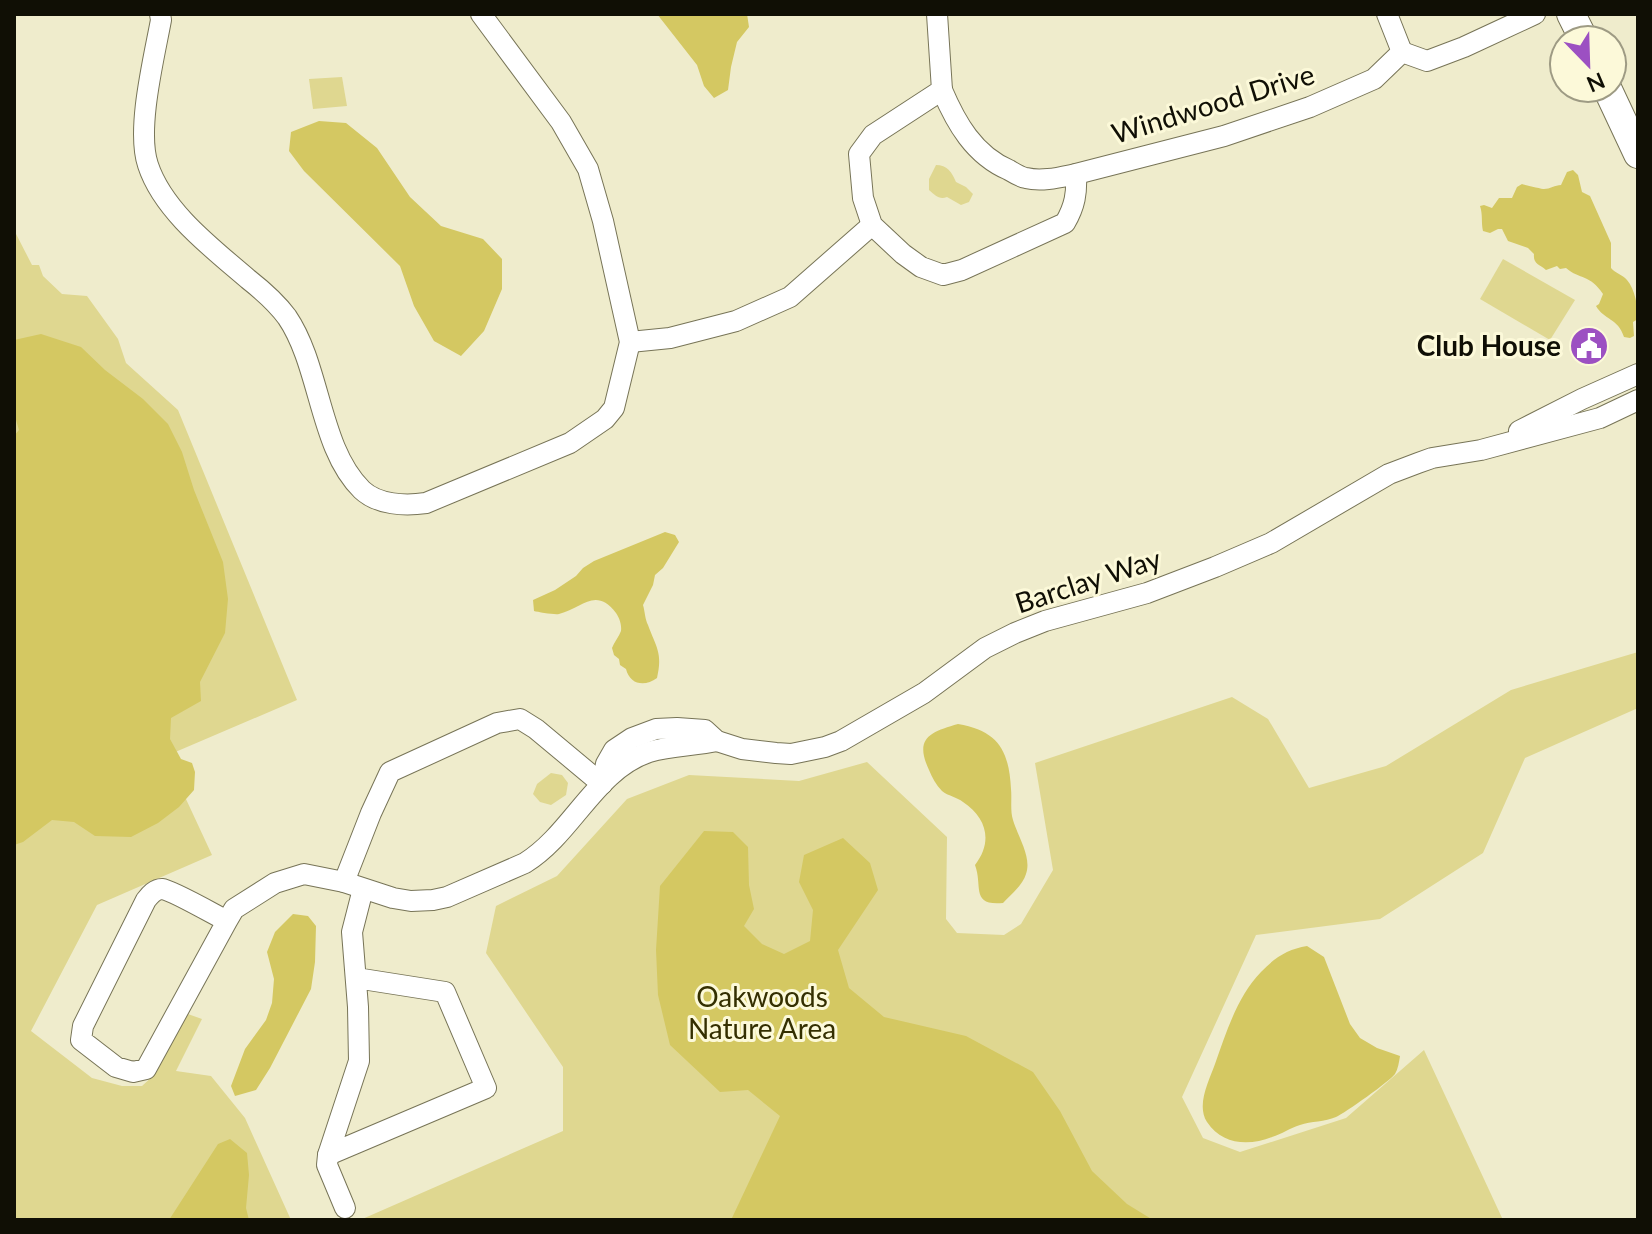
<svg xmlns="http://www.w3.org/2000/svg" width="1652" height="1234" viewBox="0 0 1652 1234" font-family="Lato,sans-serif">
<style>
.green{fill:#dfd790}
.water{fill:#d4c862}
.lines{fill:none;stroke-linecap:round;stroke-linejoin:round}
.minor-casing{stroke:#777457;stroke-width:22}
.secondary-casing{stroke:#777457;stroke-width:30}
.minor{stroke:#fff;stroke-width:20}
.secondary{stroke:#fff;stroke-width:28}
.labels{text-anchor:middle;stroke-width:6;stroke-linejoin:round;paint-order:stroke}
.street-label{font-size:28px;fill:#100f05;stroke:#fcf9d9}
.poi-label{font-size:28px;font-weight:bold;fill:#100f05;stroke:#fcf9d9;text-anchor:end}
.park-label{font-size:28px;fill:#342f01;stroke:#fcf9d9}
</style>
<rect width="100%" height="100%" fill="#efeccc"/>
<g class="green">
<path d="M 342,77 L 347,106 L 313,109 L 309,79 Z"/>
<path d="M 936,165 C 947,165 952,172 956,182 L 966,187 L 973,194 L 969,202 L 961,205 L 947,197 C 939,200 935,195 929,190 L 929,179 Z"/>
<path d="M 14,230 L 32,265 L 39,265 L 43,276 L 62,294 L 87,296 L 118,339 L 126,363 L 178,410 L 297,700 L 166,756 L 212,855 L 97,905 L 31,1031 L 92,1078 L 122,1086 L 142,1086 L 154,1075 L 185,1013 L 202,1019 L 176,1071 L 211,1076 L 245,1118 L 291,1220 L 14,1220 Z"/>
<path d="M 1503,259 L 1575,300 L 1550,340 L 1480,299 Z"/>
<path d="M 1638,652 L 1638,708 L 1525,758 L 1483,853 L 1380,919 L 1256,935 L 1182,1097 L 1203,1138 L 1240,1152 L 1346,1118 L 1424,1050 L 1503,1220 L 360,1220 L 563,1131 L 563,1067 L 486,953 L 496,906 L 557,876 L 627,799 L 689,775 L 799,781 L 867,762 L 947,837 L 946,919 L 957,933 L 1004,935 L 1021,924 L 1053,870 L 1035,763 L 1232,697 L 1268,719 L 1309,788 L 1386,766 L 1511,690 Z"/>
<path d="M 551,773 L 562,775 L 568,783 L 566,795 L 551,805 L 540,802 L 533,794 L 537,784 Z"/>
</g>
<g class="water">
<path d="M 657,14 L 747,14 L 749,27 L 737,42 L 731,67 L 728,90 L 714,98 L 704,86 L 697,65 Z"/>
<path d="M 319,121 L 346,123 L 377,148 L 410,197 L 441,226 L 483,239 L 502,259 L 502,289 L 484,331 L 461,356 L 434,341 L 414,306 L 400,266 L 304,171 L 289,151 L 291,132 Z"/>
<path d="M 1573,170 L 1578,175 L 1582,192 L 1590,196 L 1611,243 L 1611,268 C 1616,274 1622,274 1627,280 C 1635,289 1638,307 1638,319 L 1633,322 L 1634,336 L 1630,338 L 1624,337 C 1618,318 1604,320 1596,306 L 1599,304 L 1603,294 C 1590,274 1580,280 1566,268 L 1560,269 L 1557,266 L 1546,270 C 1539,264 1533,264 1534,254 L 1528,248 L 1508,241 L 1502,229 L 1498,229 L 1490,233 L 1483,231 C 1481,222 1483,215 1480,206 L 1484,205 L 1492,208 L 1499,198 L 1512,198 L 1517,187 L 1522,184 C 1524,185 1543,189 1544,189 C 1550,189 1555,185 1561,185 L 1567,172 Z"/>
<path d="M 41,334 L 81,347 L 105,370 L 143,399 L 168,424 L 182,452 L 194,490 L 223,562 L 228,599 L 225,633 L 200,682 L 201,701 L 171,718 L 170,739 L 181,759 L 192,763 L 195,772 L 194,790 L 179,807 L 158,823 L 131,837 L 95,836 L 74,822 L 52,820 L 23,842 L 14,845 L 14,436 L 19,430 L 14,413 L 14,340 Z"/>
<path d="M 665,532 L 675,535 L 679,542 L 663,568 L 655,575 L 653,585 L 643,605 C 645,612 645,619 648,625 C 656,647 663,653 657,678 C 645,687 630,685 626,669 L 620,665 L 619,659 L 614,655 L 612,648 C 614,642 619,637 621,631 C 622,625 619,617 616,613 C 595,586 582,609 559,614 C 555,615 538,612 534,611 L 533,600 L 555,590 L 576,576 L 583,568 L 594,561 Z"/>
<path d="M 958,724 C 998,731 1009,750 1011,789 C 1012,799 1010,811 1013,820 C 1018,837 1032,857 1026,874 C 1023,885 1010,895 1003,903 C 970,906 983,886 975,865 C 993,842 987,818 963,802 C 957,797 948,796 942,791 C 936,785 932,777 929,770 C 914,738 930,732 958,724 Z"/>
<path d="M 704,831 L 733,832 L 748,847 L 749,885 L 754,909 L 744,926 L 762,944 L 784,954 L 810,941 L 813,910 L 799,882 L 804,855 L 843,838 L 870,863 L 878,890 L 838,950 L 849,988 L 884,1017 L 966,1036 L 1033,1072 L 1060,1111 L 1092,1171 L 1127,1204 L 1153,1220 L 731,1220 L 780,1116 L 748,1090 L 720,1092 L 670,1045 L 658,995 L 656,950 L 660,886 Z"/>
<path d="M 293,914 L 308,916 L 316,926 L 315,962 L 311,989 L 270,1068 L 256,1090 L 235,1096 L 231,1086 L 245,1049 L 266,1020 L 272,1003 L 274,979 L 267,952 L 275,932 Z"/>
<path d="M 1307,946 L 1324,957 L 1350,1024 L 1360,1038 L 1377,1048 L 1400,1056 C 1399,1062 1398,1069 1395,1074 C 1390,1081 1345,1113 1336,1117 C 1325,1122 1311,1121 1300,1125 C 1290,1128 1282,1134 1272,1137 C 1249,1146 1222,1145 1207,1122 C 1196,1105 1209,1081 1215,1064 C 1226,1033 1237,997 1261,972 C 1274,958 1288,949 1307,946 Z"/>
<path d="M 230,1139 L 247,1153 L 249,1175 L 246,1208 L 249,1220 L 169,1220 L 218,1144 Z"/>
</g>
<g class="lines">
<g class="minor-casing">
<g id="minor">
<path d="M 160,14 L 161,20 C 154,58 136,130 148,165 C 163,211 212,248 248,279 C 262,290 276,302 287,317 C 321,367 319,448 362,490 C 378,505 405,506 426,503 L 570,443 L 605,419 L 614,408 L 630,342 L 603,221 L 588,169 L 561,122 L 481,14"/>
<path d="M 937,14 L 942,90 L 873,135 L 859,154 L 863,198 L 872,225 L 903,254 L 921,267 L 943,275 L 962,270 L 1065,223 C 1075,206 1077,193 1076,174"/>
<path d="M 1387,14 L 1402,52"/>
<path d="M 942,90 C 956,123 974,155 1009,170 C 1014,173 1020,177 1026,178 C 1042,182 1061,177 1076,174 L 1224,136 L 1310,107 L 1374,79 L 1402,52 L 1427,61 L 1464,47 L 1535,14"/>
<path d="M 630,342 L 670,338 L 736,321 L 790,297 L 872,225"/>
<path d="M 1519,431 L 1582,399 L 1638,374"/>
<path d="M 602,784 L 606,764 L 614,750 L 632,738 L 656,729 L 677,728 L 705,730 L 717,741 L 742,749 L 776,753 L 791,754 L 825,747 L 841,741 L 924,693 L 985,648 L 1015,633 L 1045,621 L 1147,593 L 1215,567 L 1271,543 L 1389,474 L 1418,463 L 1432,458 L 1481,450 L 1600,418 L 1638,400"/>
<path d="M 344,882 L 371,813 L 390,772 L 497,723 L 520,719 L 536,729 L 602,784"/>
<path d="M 227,921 C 215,915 172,890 162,889 C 155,889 150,895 146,900 L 83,1026 L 81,1040 L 116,1067 L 133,1072 L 146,1069 L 227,921 L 234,909 L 275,883 L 304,874 L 344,882 L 393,898 L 411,901 L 433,900 L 447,897 L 525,863 C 573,833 595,770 649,752 C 671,745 694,746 717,741"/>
<path d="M 356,978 L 445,992 L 486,1088 L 328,1155 L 359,1061 L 358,1007 L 352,932 L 363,889"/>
<path d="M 328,1155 L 327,1165 L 345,1208"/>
</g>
</g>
<g class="secondary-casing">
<g id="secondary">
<path d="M 1571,14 L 1584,40"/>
<path d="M 1607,88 L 1638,154"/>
</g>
</g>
<use href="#minor" class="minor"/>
<use href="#secondary" class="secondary"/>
</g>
<defs>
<g id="civic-disc" transform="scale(2)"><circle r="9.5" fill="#9c50c2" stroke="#fcf9d9"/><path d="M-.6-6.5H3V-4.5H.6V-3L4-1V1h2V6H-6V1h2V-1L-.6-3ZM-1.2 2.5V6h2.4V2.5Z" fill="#fff"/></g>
</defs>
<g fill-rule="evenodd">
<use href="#civic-disc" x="1589" y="346"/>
</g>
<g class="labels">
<g class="street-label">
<text transform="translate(1213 104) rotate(-17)" y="10">Windwood Drive</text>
<text transform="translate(1088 581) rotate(-18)" y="10">Barclay Way</text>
</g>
<g class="poi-label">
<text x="1561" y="356">Club House</text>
</g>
<g class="park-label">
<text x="762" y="1007">Oakwoods<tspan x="762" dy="32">Nature Area</tspan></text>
</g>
</g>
<rect width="1652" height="1234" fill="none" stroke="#100f05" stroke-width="32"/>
<g transform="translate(1588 64) rotate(157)"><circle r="38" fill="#fcf9d9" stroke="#9e9b84" stroke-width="2"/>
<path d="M0-6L14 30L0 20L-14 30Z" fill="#9c50c2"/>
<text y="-12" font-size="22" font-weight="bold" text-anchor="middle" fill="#100f05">N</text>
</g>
</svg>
